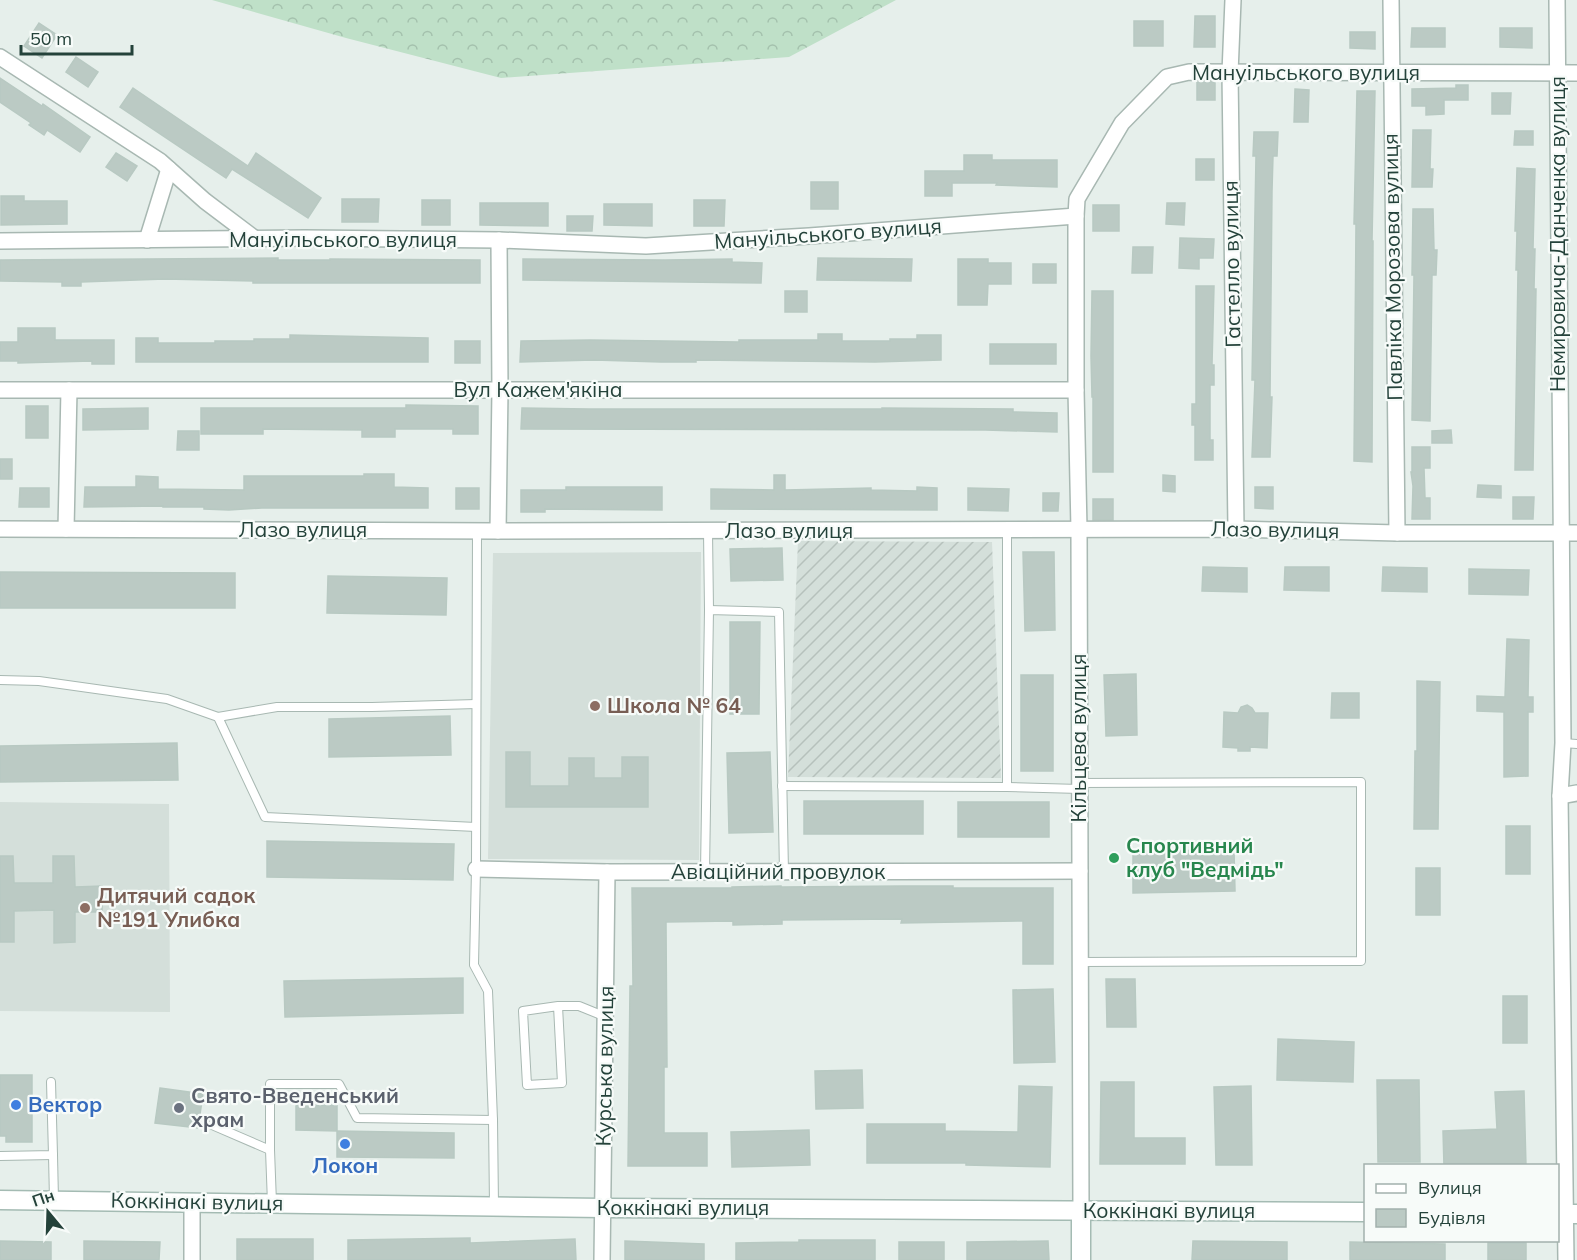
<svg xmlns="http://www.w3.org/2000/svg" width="1577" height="1260" viewBox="0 0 1577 1260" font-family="Mulish,sans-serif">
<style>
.built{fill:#d4dfda}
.industrial{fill:url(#industrial-furrows)}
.forest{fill:url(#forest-crowns)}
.building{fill:#bbcac4;stroke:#b8c9c2;stroke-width:1.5}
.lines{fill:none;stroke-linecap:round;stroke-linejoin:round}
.lane-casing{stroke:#a8b8b2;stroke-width:10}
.street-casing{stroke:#a8b8b2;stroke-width:18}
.secondary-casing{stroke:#a4bbb3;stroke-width:21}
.lane{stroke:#fff;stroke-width:8}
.street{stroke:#fff;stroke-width:15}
.secondary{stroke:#fff;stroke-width:18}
.education-dot{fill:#8d6e63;stroke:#f7fbf9;stroke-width:2}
.leisure-dot{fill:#2e9e5b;stroke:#f7fbf9;stroke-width:2}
.shop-dot{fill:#3f7fe0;stroke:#f7fbf9;stroke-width:2}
.worship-dot{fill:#6b7280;stroke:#f7fbf9;stroke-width:2}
.labels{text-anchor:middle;stroke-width:4.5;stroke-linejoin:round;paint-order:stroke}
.street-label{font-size:21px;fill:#24423a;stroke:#f7fbf9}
.education-label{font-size:21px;font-weight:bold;fill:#785e54;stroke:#f7fbf9;text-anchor:start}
.leisure-label{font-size:21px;font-weight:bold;fill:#27864d;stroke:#f7fbf9;text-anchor:start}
.worship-label{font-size:21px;font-weight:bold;fill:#5b616d;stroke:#f7fbf9;text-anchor:start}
.shop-label{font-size:21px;font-weight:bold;fill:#366cbe;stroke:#f7fbf9;text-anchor:start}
</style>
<defs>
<pattern id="industrial-furrows" width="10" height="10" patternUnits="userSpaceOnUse" patternTransform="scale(1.5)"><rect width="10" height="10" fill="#d4dfda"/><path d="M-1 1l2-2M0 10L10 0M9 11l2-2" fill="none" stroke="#b6c1bc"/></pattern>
<pattern id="forest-crowns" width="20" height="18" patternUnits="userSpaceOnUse" patternTransform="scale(1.5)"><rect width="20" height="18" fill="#bfe0c8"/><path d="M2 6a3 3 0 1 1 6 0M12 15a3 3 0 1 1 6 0" fill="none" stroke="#a4c1ad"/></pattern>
</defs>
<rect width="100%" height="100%" fill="#e6efeb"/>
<g class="built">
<path d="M 701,552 L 699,860 L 488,859 L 493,553 Z"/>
<path d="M 0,802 L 169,804 L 170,1012 L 0,1011 Z"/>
</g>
<path class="industrial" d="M 798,541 L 992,542 L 1001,778 L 788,777 Z"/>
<path class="forest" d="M 212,0 L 896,0 L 789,57 L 501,78 L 346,38 Z"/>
<g class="building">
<path d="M 1195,16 L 1215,16 L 1215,47 L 1194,47 Z"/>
<rect x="1134" y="21" width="29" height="25"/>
<path d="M 39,23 L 57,35 L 42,58 L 24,46 Z"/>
<path d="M 1412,28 L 1445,28 L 1445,47 L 1411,47 Z"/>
<path d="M 1500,28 L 1532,28 L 1532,48 L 1500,47 Z"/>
<path d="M 1350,32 L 1375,32 L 1375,49 L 1350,48 Z"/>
<path d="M 76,57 L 98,72 L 88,87 L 66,72 Z"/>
<path d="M 0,78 L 42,106 L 43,104 L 90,137 L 80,152 L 47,130 L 44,135 L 29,125 L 31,123 L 0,102 Z"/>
<rect x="1197" y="82" width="18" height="18"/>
<path d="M 1456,85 L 1468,85 L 1468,100 L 1444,100 L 1444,114 L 1426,115 L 1426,106 L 1412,106 L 1412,89 L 1456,88 Z"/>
<path d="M 133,88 L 248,166 L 256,153 L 321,198 L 308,218 L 232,169 L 226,178 L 120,107 Z"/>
<path d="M 1295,89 L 1309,90 L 1308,122 L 1294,122 Z"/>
<path d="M 1357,91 L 1375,91 L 1372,241 L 1373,241 L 1372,462 L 1354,461 L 1356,224 L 1354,224 Z"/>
<path d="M 1492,93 L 1511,93 L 1510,114 L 1492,114 Z"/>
<path d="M 1413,130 L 1431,130 L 1430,169 L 1433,169 L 1432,187 L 1412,187 Z"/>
<path d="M 1515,131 L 1533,131 L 1533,145 L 1514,145 Z"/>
<path d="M 1254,132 L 1278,132 L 1277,156 L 1273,156 L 1272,191 L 1270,397 L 1272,397 L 1270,457 L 1252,457 L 1255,380 L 1252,380 L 1256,156 L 1253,156 Z"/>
<path d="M 116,153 L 137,166 L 127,181 L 106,167 Z"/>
<path d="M 964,155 L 992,155 L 992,160 L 1057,160 L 1057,187 L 996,185 L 997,183 L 952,183 L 952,196 L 925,196 L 925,171 L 964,171 Z"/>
<rect x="1196" y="159" width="18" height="21"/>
<path d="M 1517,168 L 1535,169 L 1533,249 L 1535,249 L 1534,289 L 1536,289 L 1533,470 L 1515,470 L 1518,270 L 1516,270 L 1517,231 L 1515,231 Z"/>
<rect x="811" y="182" width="27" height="27"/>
<path d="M 1,196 L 24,196 L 24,201 L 67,201 L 67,224 L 1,225 Z"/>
<path d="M 342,199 L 379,199 L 378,222 L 342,222 Z"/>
<rect x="422" y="200" width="28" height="25"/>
<path d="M 694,200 L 725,200 L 724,226 L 694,226 Z"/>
<path d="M 480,203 L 548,203 L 548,226 L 480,225 Z"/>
<path d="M 1167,203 L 1185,203 L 1184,225 L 1166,224 Z"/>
<path d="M 604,204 L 652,204 L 652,226 L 604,225 Z"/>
<rect x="1093" y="205" width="26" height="26"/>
<path d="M 1413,209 L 1433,209 L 1434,250 L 1437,250 L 1436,275 L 1432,275 L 1430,421 L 1412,420 L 1414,275 L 1412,275 Z"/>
<path d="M 567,216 L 593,216 L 592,231 L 567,231 Z"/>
<path d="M 1180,238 L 1214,239 L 1213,258 L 1199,258 L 1199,269 L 1179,268 Z"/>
<path d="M 1133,247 L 1153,247 L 1152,273 L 1132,273 Z"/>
<path d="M 278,258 L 278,260 L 330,260 L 330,259 L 480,260 L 480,283 L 253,283 L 253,281 L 165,279 L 81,282 L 81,286 L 62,286 L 62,282 L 0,281 L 0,260 Z"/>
<path d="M 818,258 L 912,259 L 911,281 L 817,280 Z"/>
<path d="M 523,259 L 665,260 L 732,259 L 732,262 L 762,263 L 761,283 L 523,280 Z"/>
<path d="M 958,259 L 988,259 L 988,263 L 1011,263 L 1011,284 L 988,284 L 987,305 L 958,305 Z"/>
<rect x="1033" y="264" width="23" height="19"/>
<path d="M 1196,286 L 1214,286 L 1212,365 L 1214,365 L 1214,385 L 1210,385 L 1210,440 L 1213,440 L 1213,460 L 1195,460 L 1195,425 L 1192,425 L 1192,404 L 1196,404 Z"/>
<rect x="785" y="291" width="22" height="21"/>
<path d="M 1092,291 L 1113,291 L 1113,472 L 1093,472 L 1093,397 L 1092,397 L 1091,356 Z"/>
<path d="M 18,328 L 55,328 L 55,340 L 114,340 L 114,364 L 92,364 L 92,361 L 18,363 L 18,361 L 0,361 L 0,342 L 18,342 Z"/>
<path d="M 818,334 L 842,334 L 842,341 L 890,341 L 890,339 L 917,339 L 917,335 L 941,335 L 941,360 L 875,362 L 696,360 L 696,362 L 661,362 L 594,360 L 520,362 L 521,341 L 590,340 L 739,342 L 739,340 L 818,340 Z"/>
<path d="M 290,335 L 428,338 L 428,362 L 136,362 L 136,338 L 158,338 L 158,343 L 215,343 L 215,341 L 254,341 L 254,339 L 290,339 Z"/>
<rect x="455" y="341" width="25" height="22"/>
<rect x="990" y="344" width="66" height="20"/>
<path d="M 406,405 L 478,406 L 478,434 L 453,434 L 453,429 L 395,429 L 395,437 L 362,437 L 362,430 L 263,429 L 263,434 L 201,434 L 201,408 L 406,408 Z"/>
<rect x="26" y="406" width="22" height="32"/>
<path d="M 148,408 L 148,429 L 83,430 L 83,409 Z"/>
<path d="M 522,408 L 589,409 L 882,409 L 882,408 L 1013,409 L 1013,412 L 1057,413 L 1057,432 L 985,430 L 521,429 Z"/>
<path d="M 1451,430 L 1452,443 L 1432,443 L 1432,431 Z"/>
<path d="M 178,431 L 199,431 L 199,450 L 177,450 Z"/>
<path d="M 1412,447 L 1430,447 L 1430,468 L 1424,468 L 1425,498 L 1430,498 L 1430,519 L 1412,519 L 1413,486 L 1411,472 L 1412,472 Z"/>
<rect x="0" y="459" width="12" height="20"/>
<path d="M 364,474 L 394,474 L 394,487 L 428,488 L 428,508 L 262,508 L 229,510 L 204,509 L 204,507 L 163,507 L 163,506 L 84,507 L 85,487 L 136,487 L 136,476 L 158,477 L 158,489 L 244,490 L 244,476 L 364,476 Z"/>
<path d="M 774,475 L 785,475 L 785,490 L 871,488 L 871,490 L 917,491 L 917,487 L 937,488 L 937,510 L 711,509 L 711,489 L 774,490 Z"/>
<path d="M 1163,475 L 1175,476 L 1175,492 L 1163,491 Z"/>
<path d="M 1478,485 L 1501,486 L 1501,498 L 1477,497 Z"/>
<path d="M 566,487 L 662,487 L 662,510 L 545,509 L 545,512 L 521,512 L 521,490 L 566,490 Z"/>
<path d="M 1255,487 L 1273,487 L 1273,509 L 1255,508 Z"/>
<path d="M 20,488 L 49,488 L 49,507 L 19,507 Z"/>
<rect x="456" y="488" width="23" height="21"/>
<path d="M 968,488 L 1009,489 L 1008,511 L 968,510 Z"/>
<path d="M 1043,493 L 1059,493 L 1058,511 L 1043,511 Z"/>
<path d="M 1513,497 L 1534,497 L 1533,519 L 1513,519 Z"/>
<rect x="1093" y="499" width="20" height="21"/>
<path d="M 782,548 L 783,580 L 731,581 L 730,549 Z"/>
<path d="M 1023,552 L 1054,552 L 1055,630 L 1025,631 Z"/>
<path d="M 1203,567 L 1247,568 L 1247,592 L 1202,591 Z"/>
<path d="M 1285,567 L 1329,567 L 1329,591 L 1284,590 Z"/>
<path d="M 1383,567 L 1427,568 L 1427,592 L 1382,591 Z"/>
<path d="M 1469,569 L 1529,570 L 1528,595 L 1469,594 Z"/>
<path d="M 0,572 L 235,573 L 235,608 L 0,608 Z"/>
<path d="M 328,576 L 447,578 L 446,615 L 327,613 Z"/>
<path d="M 730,622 L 760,622 L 759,714 L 730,714 Z"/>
<path d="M 1507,639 L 1529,640 L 1528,697 L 1533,697 L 1533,712 L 1528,712 L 1528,776 L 1504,777 L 1504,712 L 1477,711 L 1477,696 L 1505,697 Z"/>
<path d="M 1136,674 L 1137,735 L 1106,736 L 1104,675 Z"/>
<rect x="1021" y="675" width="32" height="96"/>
<path d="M 1417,681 L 1440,682 L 1438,829 L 1414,829 L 1415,751 L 1417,751 Z"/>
<path d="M 1332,693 L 1359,693 L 1359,718 L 1331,718 Z"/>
<path d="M 1247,705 L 1252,708 L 1255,713 L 1268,713 L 1267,748 L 1250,747 L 1250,751 L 1238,751 L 1238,748 L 1223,747 L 1224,712 L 1238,713 L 1241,707 Z"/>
<path d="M 450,716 L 451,755 L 329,757 L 329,719 Z"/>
<path d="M 177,743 L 178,780 L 0,782 L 0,746 Z"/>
<path d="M 506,752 L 530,752 L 530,786 L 569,786 L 569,758 L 594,758 L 594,778 L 622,778 L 622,757 L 648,757 L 648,807 L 506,807 Z"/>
<path d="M 770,752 L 773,832 L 729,833 L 727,753 Z"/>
<rect x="804" y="801" width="119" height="33"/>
<rect x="958" y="802" width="91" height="35"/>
<rect x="1506" y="826" width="24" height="48"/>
<path d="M 267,841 L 454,844 L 453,880 L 267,877 Z"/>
<path d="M 1234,850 L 1235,891 L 1133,893 L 1133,851 Z"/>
<path d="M 0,856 L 13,856 L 14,883 L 53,883 L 53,856 L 74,856 L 75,887 L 102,886 L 102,912 L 75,912 L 75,942 L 54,943 L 54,910 L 14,911 L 14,942 L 0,942 Z"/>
<rect x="1416" y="868" width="24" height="47"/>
<path d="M 781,886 L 781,887 L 902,886 L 953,886 L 953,888 L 1053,888 L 1053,964 L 1023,964 L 1023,921 L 901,923 L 902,919 L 782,920 L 782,924 L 733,925 L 733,921 L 666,922 L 667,1067 L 664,1067 L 664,1133 L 707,1133 L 707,1166 L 628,1166 L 630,986 L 633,986 L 632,888 L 732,888 L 732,887 Z"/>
<path d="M 463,978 L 463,1013 L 285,1017 L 284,981 Z"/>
<path d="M 1106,979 L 1135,979 L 1136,1027 L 1107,1027 Z"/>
<path d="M 1053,989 L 1055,1062 L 1014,1063 L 1013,990 Z"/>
<rect x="1503" y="996" width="24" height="47"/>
<path d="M 1278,1039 L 1354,1042 L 1353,1082 L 1277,1080 Z"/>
<path d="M 862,1070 L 863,1108 L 816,1109 L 815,1071 Z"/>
<path d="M 0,1075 L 32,1075 L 32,1142 L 6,1142 L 6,1136 L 0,1136 Z"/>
<path d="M 1377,1080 L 1419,1080 L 1420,1162 L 1378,1162 Z"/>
<path d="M 1101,1082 L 1134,1082 L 1134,1138 L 1185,1138 L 1185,1164 L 1100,1164 Z"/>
<path d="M 1019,1086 L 1052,1087 L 1050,1167 L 966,1165 L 966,1163 L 867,1163 L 867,1124 L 945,1124 L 945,1131 L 1018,1132 Z"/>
<path d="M 1251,1086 L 1252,1165 L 1216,1165 L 1214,1087 Z"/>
<path d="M 160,1088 L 203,1094 L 198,1128 L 155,1123 Z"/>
<path d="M 1524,1091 L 1526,1166 L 1444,1166 L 1443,1131 L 1497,1129 L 1495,1092 Z"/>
<path d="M 296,1105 L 337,1105 L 337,1131 L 296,1130 Z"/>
<path d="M 809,1130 L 810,1165 L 732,1167 L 731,1132 Z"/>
<path d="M 337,1131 L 454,1133 L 454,1158 L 337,1157 Z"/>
<path d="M 470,1238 L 470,1243 L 575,1239 L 576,1260 L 348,1260 L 348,1240 Z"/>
<rect x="237" y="1239" width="76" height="21"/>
<path d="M 799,1240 L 875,1240 L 875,1260 L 736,1260 L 736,1243 L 799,1242 Z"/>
<path d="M 0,1241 L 51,1242 L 51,1260 L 0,1260 Z"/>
<path d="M 84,1241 L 160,1242 L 159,1260 L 84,1260 Z"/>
<path d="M 625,1241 L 704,1244 L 704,1260 L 625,1260 Z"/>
<path d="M 1048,1241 L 1049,1260 L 967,1260 L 967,1242 Z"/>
<path d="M 1193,1241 L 1287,1242 L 1287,1260 L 1192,1260 Z"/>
<rect x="899" y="1242" width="45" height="18"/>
<path d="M 1350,1242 L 1445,1244 L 1445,1260 L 1350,1260 Z"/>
<rect x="1488" y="1243" width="38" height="17"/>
</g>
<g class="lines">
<g class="lane-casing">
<g id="lane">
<path d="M 477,531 L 476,869 L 474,965 L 488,991 L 493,1120 L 494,1206"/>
<path d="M 708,531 L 709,610"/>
<path d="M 0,680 L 39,681 L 167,699 L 218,717 L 265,817 L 476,827"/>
<path d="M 218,717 L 277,707 L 372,707 L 476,704"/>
<path d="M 1563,743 L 1577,744"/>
<path d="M 1079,783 L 1361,782 L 1361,961 L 1080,962"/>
<path d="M 782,786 L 1007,787 L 1007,530"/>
<path d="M 1007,787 L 1080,789"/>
<path d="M 705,872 L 709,610 L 779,612 L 784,872"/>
<path d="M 558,1006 L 523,1011 L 527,1085 L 562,1083 L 558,1006 L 579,1006 L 606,1017"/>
<path d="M 212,1125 L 270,1150 L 272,1203"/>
<path d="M 270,1150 L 270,1084 L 339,1084 L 357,1118 L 493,1120"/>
<path d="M 53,1155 L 54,1200"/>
<path d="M 0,1156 L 53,1155 L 51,1082"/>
</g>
</g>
<g class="street-casing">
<g id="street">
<path d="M 1233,0 L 1230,73 L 1236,529"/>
<path d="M 1391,0 L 1397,533"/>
<path d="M 1557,0 L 1563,743 L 1560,796 L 1566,1260"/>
<path d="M 0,57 L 160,161 L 205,201 L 254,238"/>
<path d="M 1076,216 L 1076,390 L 1079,529 L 1081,1211"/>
<path d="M 147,240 L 169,169"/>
<path d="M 0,241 L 305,238 L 499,240 L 646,246 L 809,236 L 1076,216 L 1077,199 L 1122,123 L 1167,77 L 1189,72 L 1577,73"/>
<path d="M 0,390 L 1076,390"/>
<path d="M 0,529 L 498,531 L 1236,529 L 1397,533 L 1577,533"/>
<path d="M 66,529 L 69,390"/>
<path d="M 498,531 L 500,390 L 499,240"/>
<path d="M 1560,796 L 1577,793"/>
<path d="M 476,869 L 607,872 L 1080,871"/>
<path d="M 192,1202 L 192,1260"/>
<path d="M 602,1260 L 607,872"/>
</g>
</g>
<g class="secondary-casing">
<g id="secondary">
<path d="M 0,1200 L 603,1208 L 1366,1212"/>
<path d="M 1558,1214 L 1577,1214"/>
<path d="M 1081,1260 L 1081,1211"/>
</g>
</g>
<use href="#lane" class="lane"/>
<use href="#street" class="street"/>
<use href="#secondary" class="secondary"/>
</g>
<g class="education-dot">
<circle cx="595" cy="706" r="6"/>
<circle cx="85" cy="908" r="6"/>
</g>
<circle class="leisure-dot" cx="1114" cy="858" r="6"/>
<g class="shop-dot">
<circle cx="16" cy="1105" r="6"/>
<circle cx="345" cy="1144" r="6"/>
</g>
<circle class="worship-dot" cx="179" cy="1108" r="6"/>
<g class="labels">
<g class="street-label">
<text x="1306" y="80">Мануільського вулиця</text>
<text transform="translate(828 234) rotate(-4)" y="7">Мануільського вулиця</text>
<text transform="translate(1558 234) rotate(-90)" y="7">Немировича-Данченка вулиця</text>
<text x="343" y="247">Мануільського вулиця</text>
<text transform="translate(1232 264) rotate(-91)" y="7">Гастелло вулиця</text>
<text transform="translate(1393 267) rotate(-91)" y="7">Павліка Морозова вулиця</text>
<text x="538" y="397">Вул Кажем'якіна</text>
<text x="303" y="537">Лазо вулиця</text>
<text transform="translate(1275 530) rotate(1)" y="7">Лазо вулиця</text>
<text x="789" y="538">Лазо вулиця</text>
<text transform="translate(1079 738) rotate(-90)" y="7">Кільцева вулиця</text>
<text x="778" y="879">Авіаційний провулок</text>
<text transform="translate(605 1066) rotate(-89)" y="7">Курська вулиця</text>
<text transform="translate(197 1202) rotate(1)" y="7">Коккінакі вулиця</text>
<text x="683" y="1215">Коккінакі вулиця</text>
<text x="1169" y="1218">Коккінакі вулиця</text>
</g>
<g class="education-label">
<text x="607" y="713">Школа № 64</text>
<text x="97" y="903">Дитячий садок<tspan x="97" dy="24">№191 Улибка</tspan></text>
</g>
<g class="leisure-label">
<text x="1126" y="853">Спортивний<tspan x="1126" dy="24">клуб "Ведмідь"</tspan></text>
</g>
<g class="worship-label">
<text x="191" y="1103">Свято-Введенський<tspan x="191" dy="24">храм</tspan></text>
</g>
<g class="shop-label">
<text x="28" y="1112">Вектор</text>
<text x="345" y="1173" text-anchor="middle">Локон</text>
</g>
</g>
<rect x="1364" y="1164" width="195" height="78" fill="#f7fbf9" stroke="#a3b1ad" stroke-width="1.5"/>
<rect x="1376" y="1184" width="30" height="9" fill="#ffffff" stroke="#a3b1ad" stroke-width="1.5"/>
<text x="1418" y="1194" font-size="18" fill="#24423a">Вулиця</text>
<rect x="1376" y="1209" width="30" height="18" fill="#bbcac4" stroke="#a3b1ad" stroke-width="1.5"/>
<text x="1418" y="1224" font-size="18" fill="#24423a">Будівля</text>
<g transform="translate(48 1212) rotate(341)" stroke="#f7fbf9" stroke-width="4.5" paint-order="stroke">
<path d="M0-4.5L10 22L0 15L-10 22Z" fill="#24423a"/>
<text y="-9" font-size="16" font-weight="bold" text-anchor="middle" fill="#24423a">Пн</text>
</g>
<path d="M21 45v9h111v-9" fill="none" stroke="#24423a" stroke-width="3"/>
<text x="30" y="45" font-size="18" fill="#24423a" stroke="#f7fbf9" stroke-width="4.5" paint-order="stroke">50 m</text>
</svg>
